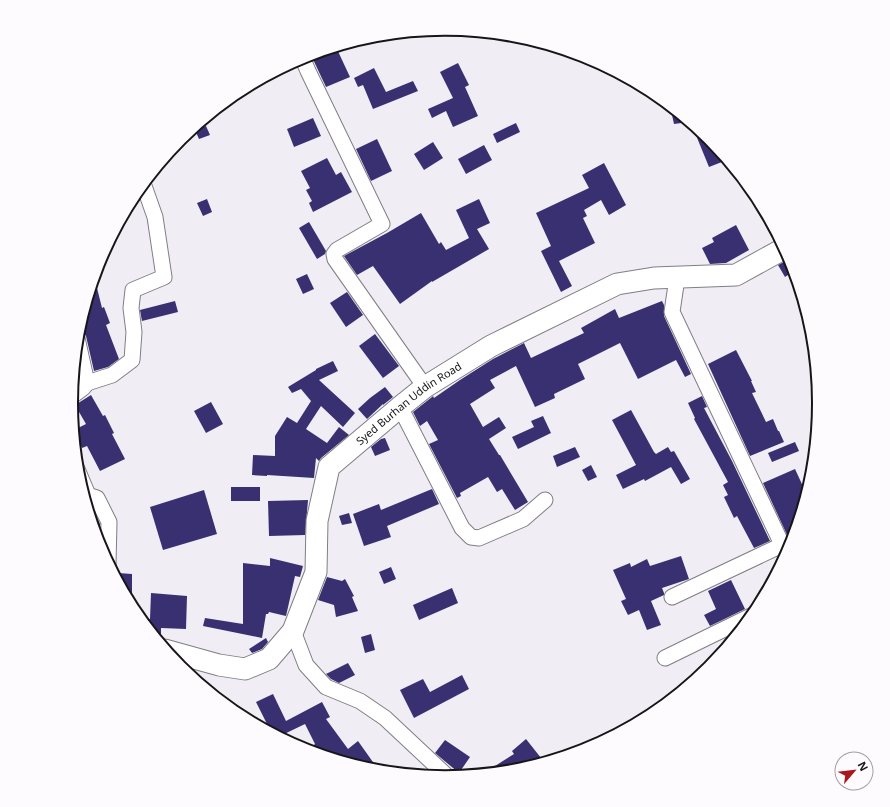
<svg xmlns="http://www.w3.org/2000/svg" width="890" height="807" viewBox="0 0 890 807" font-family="'Noto Sans',sans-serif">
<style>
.building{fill:#393071}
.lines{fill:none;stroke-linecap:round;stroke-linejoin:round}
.street-casing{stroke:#817d84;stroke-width:17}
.secondary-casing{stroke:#817d84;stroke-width:23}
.street{stroke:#fff;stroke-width:15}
.secondary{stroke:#fff;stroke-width:21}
.labels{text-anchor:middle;stroke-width:4;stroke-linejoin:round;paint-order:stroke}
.street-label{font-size:11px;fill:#161517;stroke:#fdfbfe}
.rim{fill:none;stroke:#161517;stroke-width:2}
</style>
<rect width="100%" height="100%" fill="#f1edf5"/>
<g class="building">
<path d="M 336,47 L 350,77 L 326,87 L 311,55 Z"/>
<path d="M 458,63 L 469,85 L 465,87 L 478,116 L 453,127 L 446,111 L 432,118 L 428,109 L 453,98 L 440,72 Z"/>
<path d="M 374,68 L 386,92 L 413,81 L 418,91 L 373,109 L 363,85 L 358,87 L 354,78 Z"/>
<path d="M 670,106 L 680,115 L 689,122 L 674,124 Z"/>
<path d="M 313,118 L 321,136 L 294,147 L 287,129 Z"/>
<path d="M 516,123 L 520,132 L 497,143 L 493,134 Z"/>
<path d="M 691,123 L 710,139 L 727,160 L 709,167 Z"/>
<path d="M 206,126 L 210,135 L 199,139 L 195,130 Z"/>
<path d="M 377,139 L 392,171 L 371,181 L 356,149 Z"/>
<path d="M 433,142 L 443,158 L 424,170 L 414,154 Z"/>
<path d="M 484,145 L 492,160 L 466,174 L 458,159 Z"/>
<path d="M 327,158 L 336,175 L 341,172 L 352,192 L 313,212 L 309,203 L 312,201 L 306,190 L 310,188 L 301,171 Z"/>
<path d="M 604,163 L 626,205 L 609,215 L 601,200 L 584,210 L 587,216 L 583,218 L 595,243 L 559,261 L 572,286 L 561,292 L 541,251 L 551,246 L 536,213 L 589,188 L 582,175 Z"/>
<path d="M 207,199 L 212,212 L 203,216 L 197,203 Z"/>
<path d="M 479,199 L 490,223 L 477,229 L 489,249 L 432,282 L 432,281 L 400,304 L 373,266 L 357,275 L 344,256 L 387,233 L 421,213 L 439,244 L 441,242 L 446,250 L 469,238 L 456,210 Z"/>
<path d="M 309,222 L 326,251 L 325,254 L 317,259 L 299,228 Z"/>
<path d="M 736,225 L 749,250 L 726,263 L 710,264 L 702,248 L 714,242 L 712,238 Z"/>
<path d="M 790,259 L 794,271 L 785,277 L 778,265 Z"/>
<path d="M 307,274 L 314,289 L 303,294 L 296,279 Z"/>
<path d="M 94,276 L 102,308 L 104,307 L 110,323 L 106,325 L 119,359 L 108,367 L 94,371 L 86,336 L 83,332 L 78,329 Z"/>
<path d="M 347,292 L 363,315 L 346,327 L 330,303 Z"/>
<path d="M 175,301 L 178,312 L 142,321 L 140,310 Z"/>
<path d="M 662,301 L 664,305 L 664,316 L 691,374 L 685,377 L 676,360 L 638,379 L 620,343 L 578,364 L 585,379 L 554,394 L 555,398 L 535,407 L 516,366 L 490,380 L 495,388 L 470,404 L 483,427 L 499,417 L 506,428 L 489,439 L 499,455 L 500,455 L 528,502 L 515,510 L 502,489 L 497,492 L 488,477 L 460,493 L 461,496 L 457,498 L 429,444 L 438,440 L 427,421 L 420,426 L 413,412 L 432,397 L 433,396 L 434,398 L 460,380 L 493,359 L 524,343 L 531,358 L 584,333 L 581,328 L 615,309 L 619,318 Z"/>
<path d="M 375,334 L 399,366 L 383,378 L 359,346 Z"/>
<path d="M 736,350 L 752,381 L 751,381 L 756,392 L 752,393 L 766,422 L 773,419 L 778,431 L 779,431 L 784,442 L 750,456 L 708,364 Z"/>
<path d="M 333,361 L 338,371 L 319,380 L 355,413 L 343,427 L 321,406 L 306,429 L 327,443 L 339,427 L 349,435 L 321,458 L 319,461 L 316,458 L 314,478 L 267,475 L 267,476 L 252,475 L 253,455 L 275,456 L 275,436 L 287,417 L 297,423 L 311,401 L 301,389 L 292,393 L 288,387 L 316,370 L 316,369 Z"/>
<path d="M 385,387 L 393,397 L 383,405 L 383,404 L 367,419 L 358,409 L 370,398 Z"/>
<path d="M 91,395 L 103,416 L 105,415 L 114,433 L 112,434 L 125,459 L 100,471 L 87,446 L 82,448 L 74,430 L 86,424 L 75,405 Z"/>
<path d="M 702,396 L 707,407 L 704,408 L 732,461 L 770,541 L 754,548 L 737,516 L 734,518 L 724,497 L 728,495 L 723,485 L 728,482 L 694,419 L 695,418 L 688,403 Z"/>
<path d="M 211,402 L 223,424 L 206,433 L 194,411 Z"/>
<path d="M 631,410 L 654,452 L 656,454 L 668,447 L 671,452 L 674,451 L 690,479 L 681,484 L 671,467 L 645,481 L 644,479 L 623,489 L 616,475 L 636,465 L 612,420 Z"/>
<path d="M 543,416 L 551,433 L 518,449 L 512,437 L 534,427 L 531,421 Z"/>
<path d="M 385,438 L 390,450 L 375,456 L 371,447 L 381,439 Z"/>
<path d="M 795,442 L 799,451 L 772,462 L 768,453 Z"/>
<path d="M 575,447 L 580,457 L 557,467 L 553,456 Z"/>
<path d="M 591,465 L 597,477 L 588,481 L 582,470 Z"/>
<path d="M 795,469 L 807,495 L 795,533 L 788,537 L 763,483 Z"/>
<rect x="231" y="487" width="29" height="14"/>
<path d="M 432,489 L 439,504 L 387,526 L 391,537 L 364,546 L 353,514 L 379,504 L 381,510 Z"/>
<path d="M 204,490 L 217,534 L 163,550 L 150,507 Z"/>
<path d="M 308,500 L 305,535 L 269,536 L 268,501 Z"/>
<path d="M 92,507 L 100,524 L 100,535 L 96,537 L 88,509 Z"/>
<path d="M 349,513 L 352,523 L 342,525 L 339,516 Z"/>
<path d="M 681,556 L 689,579 L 662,588 L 664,593 L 664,595 L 651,601 L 661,625 L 647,630 L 639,610 L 628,615 L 621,601 L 626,599 L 613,570 L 630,563 L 631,567 L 647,559 L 650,566 Z"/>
<path d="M 270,558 L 303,566 L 300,577 L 295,576 L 286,616 L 269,612 L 268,614 L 266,614 L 262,638 L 203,626 L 205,618 L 243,624 L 243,563 L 270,566 Z"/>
<path d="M 391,567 L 396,579 L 384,584 L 379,572 Z"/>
<path d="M 118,573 L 132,574 L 132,594 L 124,594 L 118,582 Z"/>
<path d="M 327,577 L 342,581 L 345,579 L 354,596 L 352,597 L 358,611 L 336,617 L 334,605 L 318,600 Z"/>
<path d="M 731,580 L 745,609 L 710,626 L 704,615 L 716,609 L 708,591 Z"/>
<path d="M 452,588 L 458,603 L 419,620 L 413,605 Z"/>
<path d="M 151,593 L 187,596 L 186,629 L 161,628 L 161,634 L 152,633 L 139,618 L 150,619 Z"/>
<path d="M 371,634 L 375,650 L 365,653 L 361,637 Z"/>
<path d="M 266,638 L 268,642 L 262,649 L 252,653 L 249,649 Z"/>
<path d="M 348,663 L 355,675 L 339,683 L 331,679 L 326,674 Z"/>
<path d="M 462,675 L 469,689 L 414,718 L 400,690 L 423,679 L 430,692 Z"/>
<path d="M 273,694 L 286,721 L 322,702 L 330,717 L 326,719 L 348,749 L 358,741 L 380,772 L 372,771 L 321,755 L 314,745 L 315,744 L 305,724 L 278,737 L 272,734 L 256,702 Z"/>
<path d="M 526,739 L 545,763 L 518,771 L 499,773 L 495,766 L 514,754 L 512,751 Z"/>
<path d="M 445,740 L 470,757 L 459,773 L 435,753 Z"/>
</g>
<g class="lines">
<g class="street-casing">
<g id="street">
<path d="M 302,57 L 308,71 L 382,224 L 337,250 L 334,254 L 335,259 L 425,387"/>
<path d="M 677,278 L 672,312 L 787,555"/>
<path d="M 87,383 L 112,375 L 132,360 L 134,332 L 131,308 L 133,290 L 164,277 L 155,217 L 143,183"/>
<path d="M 71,397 L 83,388 L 87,383 L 77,338"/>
<path d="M 400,407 L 462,528 L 471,537 L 479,538 L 523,519 L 545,500"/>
<path d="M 77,469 L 88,495 L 97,498 L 109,522 L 108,564"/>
<path d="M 672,597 L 782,545"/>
<path d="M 293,631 L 306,665 L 326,687 L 360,701 L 385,718 L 449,778"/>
<path d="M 665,658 L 755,614"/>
</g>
</g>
<g class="secondary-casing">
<g id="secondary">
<path id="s1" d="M 165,650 L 219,665 L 245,669 L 269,659 L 293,631 L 316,572 L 317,521 L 329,467 L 400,407 L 425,387 L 491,346 L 617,284 L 654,278 L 736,275 L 785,248"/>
</g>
</g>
<use href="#street" class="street"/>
<use href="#secondary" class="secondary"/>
</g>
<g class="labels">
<g class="street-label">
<text dy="4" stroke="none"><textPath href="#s1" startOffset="417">Syed Burhan Uddin Road</textPath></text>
</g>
</g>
<path d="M0 0H890V807H0ZM78 403a367 367 0 1 1 734 0a367 367 0 1 1-734 0Z" fill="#fdfbfe" fill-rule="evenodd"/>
<path class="rim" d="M78 403a367 367 0 1 1 734 0a367 367 0 1 1-734 0Z"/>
<g transform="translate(854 771) rotate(62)"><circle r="19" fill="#fdfbfe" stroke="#a19fa2"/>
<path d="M0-3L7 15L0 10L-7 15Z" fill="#ab171e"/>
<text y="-6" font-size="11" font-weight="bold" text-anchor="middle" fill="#161517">N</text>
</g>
</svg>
